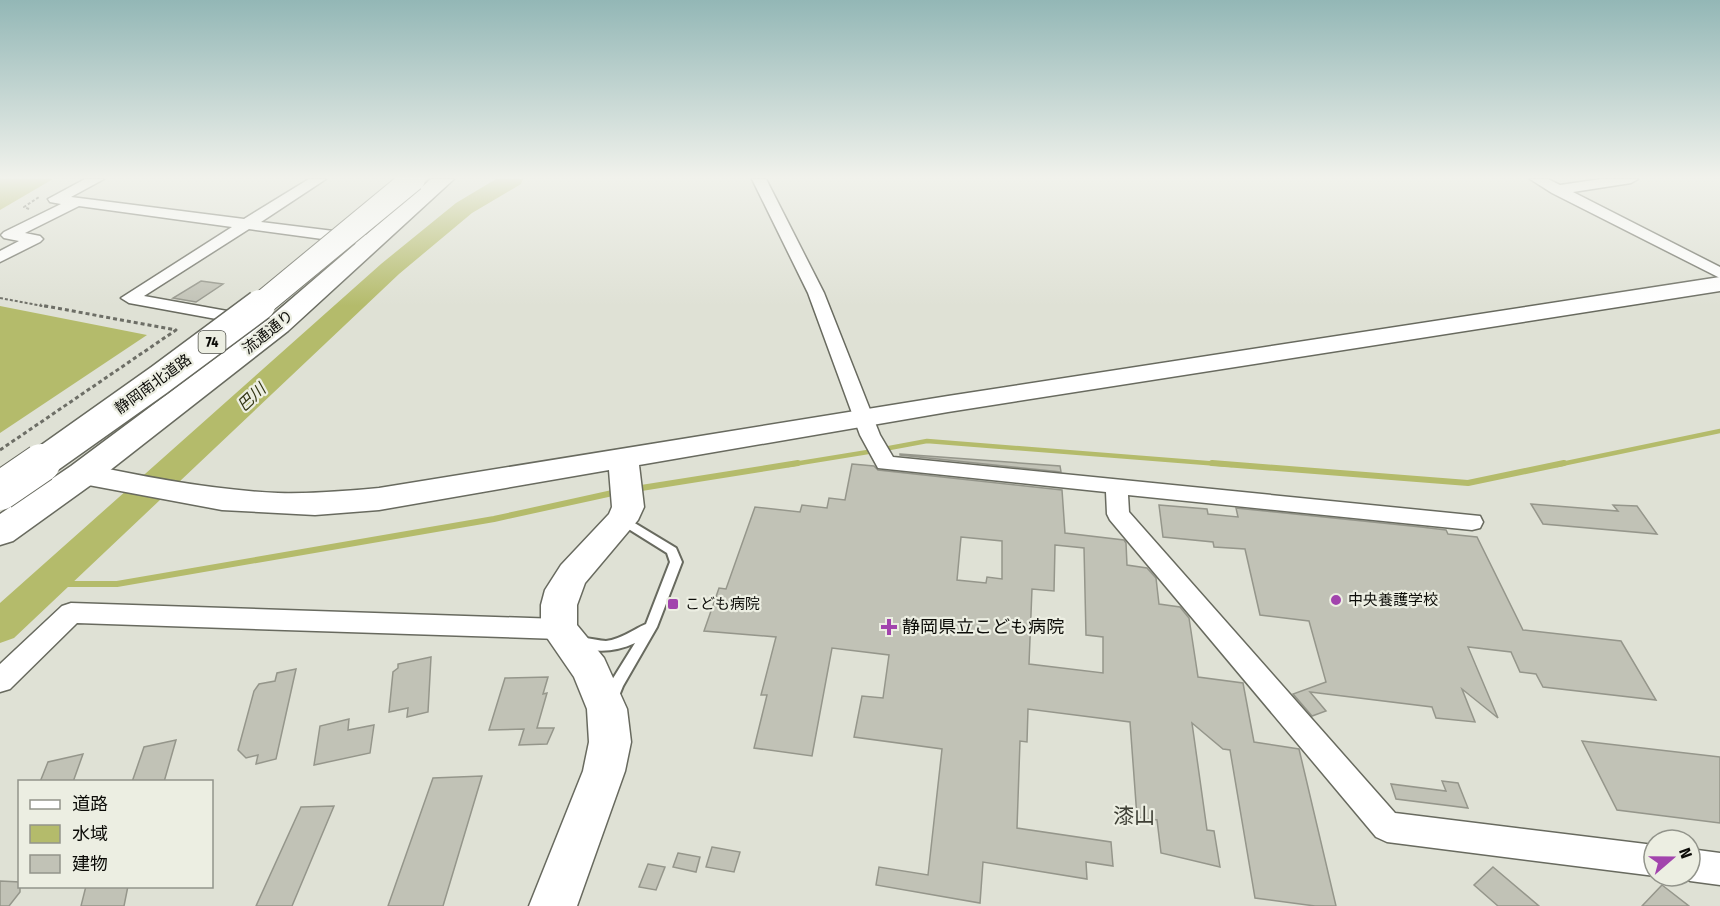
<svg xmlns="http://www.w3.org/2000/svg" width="1720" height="906" viewBox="0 0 1720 906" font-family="'Fira Sans Condensed','Noto Sans JP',sans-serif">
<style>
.water{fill:#b4bb6b}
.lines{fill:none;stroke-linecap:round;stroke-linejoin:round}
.stream-far1{stroke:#b4bb6b;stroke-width:4.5}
.stream{stroke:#b4bb6b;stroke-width:6}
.river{fill:#b4bb6b;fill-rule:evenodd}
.building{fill:#c1c2b6;stroke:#95968b;stroke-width:1.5;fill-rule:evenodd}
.lane-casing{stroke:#686a5f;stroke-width:4}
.street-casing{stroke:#686a5f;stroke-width:3}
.secondary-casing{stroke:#686a5f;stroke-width:3}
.primary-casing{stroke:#686a5f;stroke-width:3}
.path-far1{stroke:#6d6e66;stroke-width:2;stroke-dasharray:3 2;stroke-linecap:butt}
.path{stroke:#6d6e66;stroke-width:3;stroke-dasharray:4 3;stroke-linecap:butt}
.lane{fill:#fff;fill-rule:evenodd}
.street{fill:#fff;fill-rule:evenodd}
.secondary{fill:#fff;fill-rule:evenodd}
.primary{fill:#fff;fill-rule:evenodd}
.highway-bridge-far2-casing{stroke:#686a5f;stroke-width:26;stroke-linecap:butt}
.highway-bridge-far1-casing{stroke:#686a5f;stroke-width:33;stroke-linecap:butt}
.highway-bridge-casing{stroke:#686a5f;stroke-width:40;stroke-linecap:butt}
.highway-bridge-far2{stroke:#fff;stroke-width:24}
.highway-bridge-far1{stroke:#fff;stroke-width:30}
.highway-bridge{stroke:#fff;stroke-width:38}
.poi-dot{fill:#a244ad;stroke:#eceee2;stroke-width:2}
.labels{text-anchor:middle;stroke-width:4.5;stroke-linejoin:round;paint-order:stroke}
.shield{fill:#eceee2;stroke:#4f5049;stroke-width:1.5}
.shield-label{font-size:14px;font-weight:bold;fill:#0c0c08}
.street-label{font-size:15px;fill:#0c0c08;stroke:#eceee2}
.poi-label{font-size:15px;fill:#0c0c08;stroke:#eceee2;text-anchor:start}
.water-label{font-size:16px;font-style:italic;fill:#333613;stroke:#eceee2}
.near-poi-label{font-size:18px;fill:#0c0c08;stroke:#eceee2;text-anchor:start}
.near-quarter-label{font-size:21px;fill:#3e3f35;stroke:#eceee2}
</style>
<rect width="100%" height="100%" fill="#dfe1d5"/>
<g class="water">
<path d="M 0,179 L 53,179 L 0,210 Z"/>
<path d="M 0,306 L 147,335 L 0,433 Z"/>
</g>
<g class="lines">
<g class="stream-far1">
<path d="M 884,449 L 927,441 L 1232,465"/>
<path d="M 788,465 L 874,451"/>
<path d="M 1557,465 L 1720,431"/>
</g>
<g class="stream">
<path d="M 1212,463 L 1468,483 L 1564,463"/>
<path d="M 635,489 L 798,463"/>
<path d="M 48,584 L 117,584 L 494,519 L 617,492"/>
</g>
<path class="river" d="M 496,179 L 523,179 L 521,184 L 472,213 L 399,274 L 14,638 L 0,643 L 0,603 L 381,264 L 456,203 Z"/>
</g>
<g class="building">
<path d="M 201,281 L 223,284 L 196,302 L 173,298 Z"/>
<path d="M 900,454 L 1060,466 L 1061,472 L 900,455 Z"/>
<path d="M 852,464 L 874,466 L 878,470 L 1062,490 L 1065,533 L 1124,540 L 1126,543 L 1127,565 L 1147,568 L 1156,578 L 1159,604 L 1180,607 L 1189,618 L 1198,677 L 1243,683 L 1254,742 L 1299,749 L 1336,906 L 1315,906 L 1255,898 L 1230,750 L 1223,749 L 1192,723 L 1207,830 L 1214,831 L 1220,867 L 1161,853 L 1157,820 L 1137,817 L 1130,722 L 1028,709 L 1027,742 L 1020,741 L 1017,828 L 1111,842 L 1113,866 L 1086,862 L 1087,879 L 983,862 L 980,903 L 876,885 L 879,867 L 928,875 L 942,749 L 854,737 L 862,696 L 883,698 L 889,655 L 832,648 L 812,756 L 754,748 L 767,695 L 761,695 L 776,637 L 704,631 L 719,588 L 726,589 L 755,507 L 800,512 L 802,505 L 827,508 L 829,498 L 845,500 ZM 961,537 L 1002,541 L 1002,579 L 987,577 L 986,583 L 957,580 ZM 1055,545 L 1084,548 L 1086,635 L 1103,637 L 1103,673 L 1029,664 L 1032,589 L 1054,591 Z"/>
<path d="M 1531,504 L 1618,511 L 1613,505 L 1637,506 L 1657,534 L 1543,524 Z"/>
<path d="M 1159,505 L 1207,509 L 1208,514 L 1238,517 L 1236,508 L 1421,527 L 1446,530 L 1448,534 L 1477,537 L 1523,630 L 1621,641 L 1656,700 L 1543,687 L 1536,674 L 1520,672 L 1511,652 L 1468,647 L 1498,718 L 1462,689 L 1475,722 L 1436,718 L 1432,707 L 1310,692 L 1326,711 L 1312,716 L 1293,694 L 1326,682 L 1309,621 L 1260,615 L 1245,549 L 1214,547 L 1213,542 L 1163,537 Z"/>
<path d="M 431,657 L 428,712 L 407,717 L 408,708 L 389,712 L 393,672 L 398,668 L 398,664 Z"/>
<path d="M 296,669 L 276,759 L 256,764 L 258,755 L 246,758 L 238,750 L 254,691 L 259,684 L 275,681 L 277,673 Z"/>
<path d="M 548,677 L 543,694 L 547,693 L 537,728 L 554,728 L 547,744 L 519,745 L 524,729 L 489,730 L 505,678 Z"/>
<path d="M 349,719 L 348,730 L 374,725 L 370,753 L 314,765 L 320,726 Z"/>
<path d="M 176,740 L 164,782 L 132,782 L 144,747 Z"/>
<path d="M 1582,741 L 1720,757 L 1720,823 L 1617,810 Z"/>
<path d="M 83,754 L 73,782 L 40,782 L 48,762 Z"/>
<path d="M 482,776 L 443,906 L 388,906 L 433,778 Z"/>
<path d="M 1442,781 L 1458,783 L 1468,808 L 1396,799 L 1391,784 L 1446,791 Z"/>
<path d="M 334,806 L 292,906 L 256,906 L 301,807 Z"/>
<path d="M 712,847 L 740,852 L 734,872 L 706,867 Z"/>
<path d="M 678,853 L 700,857 L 696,872 L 673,867 Z"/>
<path d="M 648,864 L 665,867 L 656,890 L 639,887 Z"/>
<path d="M 1493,867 L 1539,906 L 1498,906 L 1474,885 Z"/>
<path d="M 0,881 L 20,882 L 20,892 L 9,906 L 0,906 Z"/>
<path d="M 1662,885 L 1689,906 L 1642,906 Z"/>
<path d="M 86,886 L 128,886 L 124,906 L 81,906 Z"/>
</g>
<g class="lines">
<g class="lane-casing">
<path id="lane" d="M 623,516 L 676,548 L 682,562 L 657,627 L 623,686 L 616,703 L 611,705 L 606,703 L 604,699 L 612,680 L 635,643 C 616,652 597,653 577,647 L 575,643 L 577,639 C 586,636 597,641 606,641 C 622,639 632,630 646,624 L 670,562 L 667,553 L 619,523 L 617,520 L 619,517 Z"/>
</g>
<g class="street-casing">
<g id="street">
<path d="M 85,179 L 104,179 L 71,197 L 244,219 L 309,179 L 326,179 L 261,222 L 374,236 L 382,241 L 374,246 L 249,229 L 144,296 L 255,316 L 258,320 L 255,324 L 249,325 L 129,303 L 121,298 L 232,227 L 79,206 L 25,233 L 40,236 L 43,239 L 40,242 L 0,262 L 0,251 L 19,241 L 4,238 L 1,235 L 4,232 L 61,204 L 50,202 L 48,199 Z"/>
<path d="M 752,179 L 766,179 L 824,293 L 880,435 L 893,457 L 1480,516 L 1483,522 L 1480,528 L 1472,530 L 1128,495 L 1129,512 L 1395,813 L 1654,845 L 1655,876 L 1387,842 L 1376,837 L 1110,520 L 1107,514 L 1106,492 L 878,468 L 860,435 L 808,293 Z"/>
<path d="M 1530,179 L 1548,179 L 1560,185 L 1601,179 L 1638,179 L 1631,183 L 1573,192 L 1720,267 L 1720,278 L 1552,193 Z"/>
<path d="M 71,603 L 559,619 L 568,622 L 572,629 L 568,636 L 559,639 L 77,623 L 10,689 L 0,692 L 0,664 L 62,606 Z"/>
<path d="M 1690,849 L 1720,853 L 1720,885 L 1690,881 L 1679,876 L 1690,876 Z"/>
</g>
</g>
<g class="secondary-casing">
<path id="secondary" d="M 1720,277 L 1720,291 L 948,412 L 639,465 L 644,507 L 638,520 L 585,583 L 577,605 L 577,625 L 604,658 L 627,709 L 631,742 L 625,771 L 577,906 L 529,906 L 583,771 L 589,742 L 587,709 L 574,677 L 541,629 L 541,605 L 545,590 L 561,565 L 609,514 L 612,507 L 609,470 L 379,510 L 315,515 L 222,510 L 83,484 L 72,481 L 68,474 L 72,467 L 83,464 C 147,477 212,490 278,493 C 312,494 345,491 379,488 L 948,396 Z"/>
</g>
<g class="primary-casing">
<path id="primary" d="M 431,179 L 454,179 L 288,331 L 95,482 L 13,541 L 0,545 L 0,514 L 71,466 L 268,319 Z"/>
</g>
<g class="path-far1">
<path d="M 29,209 L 24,207 L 39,197"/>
<path d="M 0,298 L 48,307"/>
</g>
<path class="path" d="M 0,450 L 176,330 L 40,305"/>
<use href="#lane" class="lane"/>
<use href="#street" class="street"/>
<use href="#secondary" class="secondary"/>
<use href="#primary" class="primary"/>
<g class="highway-bridge-far2-casing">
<path id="highway-bridge-far2" d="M 258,307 L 413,179"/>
</g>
<g class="highway-bridge-far1-casing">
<path id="highway-bridge-far1" d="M 39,465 L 159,380 L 260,305"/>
</g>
<g class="highway-bridge-casing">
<path id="highway-bridge" d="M 0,491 L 41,463"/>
</g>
<use href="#highway-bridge-far2" class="highway-bridge-far2"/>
<use href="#highway-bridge-far1" class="highway-bridge-far1"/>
<use href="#highway-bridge" class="highway-bridge"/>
</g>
<linearGradient id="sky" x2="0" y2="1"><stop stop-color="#93b7b6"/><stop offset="0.58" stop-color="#f1f2ec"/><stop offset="1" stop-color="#f1f2ec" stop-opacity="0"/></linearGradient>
<rect width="1720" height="306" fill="url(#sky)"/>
<g class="poi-dot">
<circle cx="1336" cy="600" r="6"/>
<rect x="667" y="598" width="12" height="12" rx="3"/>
<path d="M886 618h6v6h6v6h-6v6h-6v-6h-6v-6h6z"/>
</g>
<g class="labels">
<rect class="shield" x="198.5" y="331" width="27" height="22" rx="4.5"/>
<g class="shield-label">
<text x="212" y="347">74</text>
</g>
<g class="street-label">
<text transform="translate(268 332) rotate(-39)" y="5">流通通り</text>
<text transform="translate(153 384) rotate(-36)" y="5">静岡南北道路</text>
</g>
<g class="poi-label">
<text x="1348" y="605">中央養護学校</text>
<text x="685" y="609">こども病院</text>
</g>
<g class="water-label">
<text transform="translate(251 397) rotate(-43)" y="6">巴川</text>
</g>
<g class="near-poi-label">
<text x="902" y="633">静岡県立こども病院</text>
</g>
<g class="near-quarter-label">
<text x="1134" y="823">漆山</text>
</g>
</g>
<rect x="18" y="780" width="195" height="108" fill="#eceee2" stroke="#92948b" stroke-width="1.5"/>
<rect x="30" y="800" width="30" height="9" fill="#ffffff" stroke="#92948b" stroke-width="1.5"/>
<text x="72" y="810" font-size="18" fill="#0c0c08">道路</text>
<rect x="30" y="825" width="30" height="18" fill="#b4bb6b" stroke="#92948b" stroke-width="1.5"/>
<text x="72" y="840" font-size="18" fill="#0c0c08">水域</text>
<rect x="30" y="855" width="30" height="18" fill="#c1c2b6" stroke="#92948b" stroke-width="1.5"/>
<text x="72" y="870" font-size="18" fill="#0c0c08">建物</text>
<g transform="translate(1672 858) rotate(70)"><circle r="28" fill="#eceee2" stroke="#92948b" stroke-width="1.5"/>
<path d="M0-4.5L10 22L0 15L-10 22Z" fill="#a244ad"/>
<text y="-9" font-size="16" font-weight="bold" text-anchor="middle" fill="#0c0c08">N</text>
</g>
</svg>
